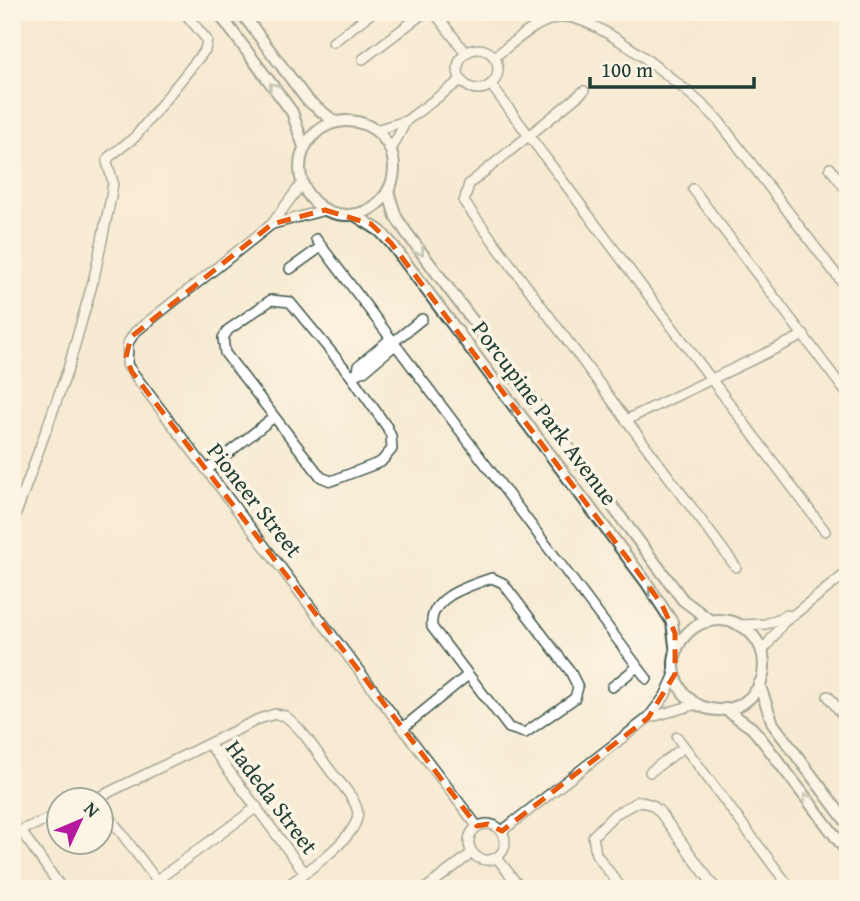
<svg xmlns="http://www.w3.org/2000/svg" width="860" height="901" viewBox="0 0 860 901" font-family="'Gentium Book Plus',serif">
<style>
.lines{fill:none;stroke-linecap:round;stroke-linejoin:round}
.minor-casing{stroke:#3f574c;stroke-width:12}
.tertiary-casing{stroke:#3f574c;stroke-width:14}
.minor{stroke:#fff;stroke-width:9}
.tertiary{stroke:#fff;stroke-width:10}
.oneway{stroke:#8f9e9a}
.marked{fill:none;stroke:#e8590c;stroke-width:5;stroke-dasharray:14 9;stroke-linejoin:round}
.labels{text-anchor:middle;stroke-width:7;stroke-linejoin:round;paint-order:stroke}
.street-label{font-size:23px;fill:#1f3d34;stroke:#fcf5e5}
</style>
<rect width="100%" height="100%" fill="#fcf5e5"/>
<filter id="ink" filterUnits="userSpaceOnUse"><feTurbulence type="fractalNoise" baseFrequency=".0143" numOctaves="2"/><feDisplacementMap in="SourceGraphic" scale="14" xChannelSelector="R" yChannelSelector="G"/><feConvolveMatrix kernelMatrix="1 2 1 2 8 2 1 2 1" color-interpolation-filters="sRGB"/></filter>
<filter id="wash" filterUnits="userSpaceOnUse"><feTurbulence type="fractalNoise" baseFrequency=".00686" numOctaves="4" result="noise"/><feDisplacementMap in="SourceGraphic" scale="28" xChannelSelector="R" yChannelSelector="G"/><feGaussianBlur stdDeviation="1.57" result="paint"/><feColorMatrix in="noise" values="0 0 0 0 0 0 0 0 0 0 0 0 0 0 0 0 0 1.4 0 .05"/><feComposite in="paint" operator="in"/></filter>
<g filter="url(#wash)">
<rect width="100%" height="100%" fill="#f7ead2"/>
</g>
<g filter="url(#ink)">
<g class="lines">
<g class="minor-casing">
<g id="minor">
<path d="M 434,12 L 466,53"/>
<path d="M 333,42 L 373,12"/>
<circle cx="478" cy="69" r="20"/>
<path d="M 494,57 C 515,42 537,19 563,17 C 597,14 694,94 718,120 L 848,290"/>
<path d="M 363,59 L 425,12"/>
<path d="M 491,85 L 825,531"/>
<path d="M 584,91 L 469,184 L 464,202 L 736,567"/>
<path d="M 375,130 L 406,121 L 461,80"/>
<path d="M 391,150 L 406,121"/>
<path d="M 830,168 L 848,192"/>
<path d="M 302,183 L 272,224 L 135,332 L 128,343 L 127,365 L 477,826"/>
<path d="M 693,189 L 848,395"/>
<path d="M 273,224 L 325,210"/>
<path d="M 316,239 L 647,679"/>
<path d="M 290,269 L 321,247"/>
<path d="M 271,300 L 290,302 L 351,376 L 387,427 L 391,436 L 392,449 L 381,462 L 331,481 L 321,477 L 225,353 L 223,338 L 228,330 Z"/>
<path d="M 392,343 L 422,319"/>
<path d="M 358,371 L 359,365 L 389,340"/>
<path d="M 351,376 L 364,371 L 394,346"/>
<path d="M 626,420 L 804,335"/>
<path d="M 207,470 L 274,417"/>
<path d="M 12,525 L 68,369 L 94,278 L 111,197 L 113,182 L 107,162 L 109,157 L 135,137 L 205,50 L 207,40 L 184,12"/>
<path d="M 492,578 L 503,583 L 570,671 L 578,687 L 575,698 L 525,733 L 509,728 L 432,627 C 428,597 469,586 492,578 Z"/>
<path d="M 738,625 L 766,624 L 787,615"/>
<path d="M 762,652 L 783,623 L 848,572"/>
<path d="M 612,687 L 637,667"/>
<path d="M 828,696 L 848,722"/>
<path d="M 648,718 L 697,704"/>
<path d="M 404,727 L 468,675"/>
<path d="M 677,737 L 791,889"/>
<path d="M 209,744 L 305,873"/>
<path d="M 650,772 L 684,747"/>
<path d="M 93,800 L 259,719 L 275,714 L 285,716 C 303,729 316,752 330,770 C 338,781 353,795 357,809 C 365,834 301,875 283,889"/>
<path d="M 102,807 L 163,889"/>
<circle cx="487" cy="842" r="18"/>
<path d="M 21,831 L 62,889"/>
<path d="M 502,831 L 648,718 L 665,696 L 675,674"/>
<path d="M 12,834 L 60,814"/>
<path d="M 497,858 L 521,889"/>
<path d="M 157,880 L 257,807"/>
<path d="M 425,889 L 472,853"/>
<path d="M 622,889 L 596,854 L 593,836 L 615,814 L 639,801 L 652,805 L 659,811 L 716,889"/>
</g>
</g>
<g class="tertiary-casing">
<g id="tertiary">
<path d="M 218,12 L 292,112 L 304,147"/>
<path d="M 241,12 L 307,100 L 335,122"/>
<circle cx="347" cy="168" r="47"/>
<path d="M 388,191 L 396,217 L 406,232 L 683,600 L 711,621"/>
<path d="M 355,215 L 380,231 L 391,243 L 646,582 L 672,622 L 676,653"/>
<circle cx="719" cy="665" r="45"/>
<path d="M 759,684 L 773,724 L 848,824"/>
<path d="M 725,709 L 752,728 L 762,740 L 848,853"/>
</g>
</g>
<use href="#minor" class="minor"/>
<use href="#tertiary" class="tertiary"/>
</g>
<defs><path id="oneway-chevron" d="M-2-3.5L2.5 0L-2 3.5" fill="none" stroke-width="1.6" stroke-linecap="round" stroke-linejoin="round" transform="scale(1.75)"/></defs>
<g class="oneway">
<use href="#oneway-chevron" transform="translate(273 87) rotate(-127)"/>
<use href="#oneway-chevron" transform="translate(420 251) rotate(53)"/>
<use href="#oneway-chevron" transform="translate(515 409) rotate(-127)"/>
<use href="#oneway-chevron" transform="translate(652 590) rotate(-126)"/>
<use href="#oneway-chevron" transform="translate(807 798) rotate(-127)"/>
</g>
</g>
<path d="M0 0H860V901H0ZM 325,210 L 371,224 L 391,243 L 661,603 L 675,633 L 675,674 L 648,718 L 502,831 L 488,824 L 477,826 L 132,372 L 126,357 L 131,337 L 272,224 Z" fill="#f7ead2" fill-opacity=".55" fill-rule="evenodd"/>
<path class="marked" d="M 325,210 L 371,224 L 391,243 L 661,603 L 675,633 L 675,674 L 648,718 L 502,831 L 488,824 L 477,826 L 132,372 L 126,357 L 131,337 L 272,224 Z"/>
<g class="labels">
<g class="street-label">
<text transform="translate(545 413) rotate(53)" y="8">Porcupine Park Avenue</text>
<text transform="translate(255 500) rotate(52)" y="8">Pioneer Street</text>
<text transform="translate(272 797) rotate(53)" y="8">Hadeda Street</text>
</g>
</g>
<rect width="860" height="901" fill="none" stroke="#fcf5e5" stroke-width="42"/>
<g transform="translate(80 821) rotate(46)"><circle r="33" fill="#fcf5e5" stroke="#a4ab9e" stroke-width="2"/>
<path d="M0-5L12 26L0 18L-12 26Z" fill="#b5179e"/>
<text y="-10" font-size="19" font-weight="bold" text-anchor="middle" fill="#1f3d34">N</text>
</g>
<path d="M590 77v10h164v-10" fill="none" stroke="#1f3d34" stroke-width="3.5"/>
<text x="601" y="77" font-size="21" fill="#1f3d34" stroke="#fcf5e5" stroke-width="5" paint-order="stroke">100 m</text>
</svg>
